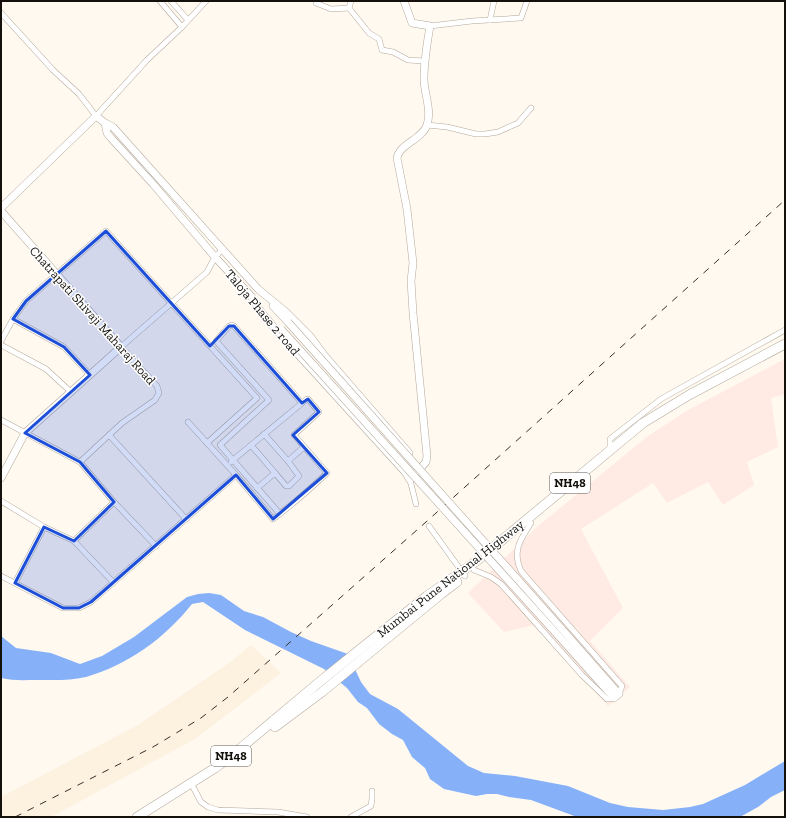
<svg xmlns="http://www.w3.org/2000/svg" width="786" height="818" viewBox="0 0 786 818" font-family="'Zilla Slab',serif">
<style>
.industrial{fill:#ffebe4}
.built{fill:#fdf1e0}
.water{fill:#86b1f9}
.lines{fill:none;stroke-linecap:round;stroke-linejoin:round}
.street-casing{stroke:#b2a89b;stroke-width:6}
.secondary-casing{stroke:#b2a89b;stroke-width:8}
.highway-casing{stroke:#b2a89b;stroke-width:10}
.street{stroke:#fff;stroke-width:5}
.secondary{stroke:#fff;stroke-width:7}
.highway{stroke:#fff;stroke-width:9}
.rail{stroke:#35322c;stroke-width:1;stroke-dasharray:7 7;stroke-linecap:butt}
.secondary-bridge-casing{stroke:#b2a89b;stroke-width:8;stroke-linecap:butt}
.secondary-bridge{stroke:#fff;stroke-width:7}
.marked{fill:#1d4ed8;fill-opacity:0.2;stroke:#1d4ed8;stroke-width:3;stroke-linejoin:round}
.labels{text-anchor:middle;stroke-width:3;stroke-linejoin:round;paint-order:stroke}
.shield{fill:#fff;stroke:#5a5855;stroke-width:1}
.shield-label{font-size:12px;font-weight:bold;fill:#14110c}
.street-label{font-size:13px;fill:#14110c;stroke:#fff}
</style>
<rect width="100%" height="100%" fill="#fff9f0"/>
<path class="industrial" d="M 785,359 L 785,394 L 771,398 L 778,447 L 747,462 L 754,485 L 723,505 L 708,482 L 667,503 L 653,483 L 581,529 L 623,608 L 590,641 L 630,687 L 608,706 L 535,625 L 504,632 L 468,593 L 537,527 L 648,436 L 688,410 Z"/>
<path class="built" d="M 251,645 L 281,673 L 195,739 L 51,817 L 1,817 L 1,797 L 138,725 L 229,663 Z"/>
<path class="water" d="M 209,593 L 221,595 L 244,611 L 263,617 L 291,632 L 311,641 L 348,654 L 361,682 L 370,694 L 398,709 L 468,766 L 484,773 L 515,776 L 568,786 L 610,803 L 628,807 L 663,810 L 690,807 L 703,804 L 745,785 L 785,761 L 785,790 L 771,797 L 758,807 L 740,817 L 577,817 L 531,800 L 509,797 L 497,794 L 487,794 L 476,796 L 444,789 L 430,779 L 425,768 L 412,757 L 403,740 L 392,734 L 379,724 L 367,708 L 358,702 L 347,688 L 324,669 L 245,630 L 203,602 L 192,604 C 165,638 128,665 86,677 C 70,681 53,680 37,680 C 25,680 13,681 1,678 L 1,636 L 16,648 L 51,653 L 80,664 L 102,656 L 134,637 L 187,597 L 198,594 Z"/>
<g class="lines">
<g class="street-casing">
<g id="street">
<path d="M 160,1 L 182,27"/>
<path d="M 171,1 L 188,20"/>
<path d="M 316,1 L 316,3 L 331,9 L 349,8"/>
<path d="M 351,1 L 349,8 L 369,33 L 379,39 L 382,50 L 393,52 L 408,60 L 424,61"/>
<path d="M 1,13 L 53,70 L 79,94 L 96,116 L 147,60 L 182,27 L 206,1"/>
<path d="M 490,20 L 494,1"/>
<path d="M 430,26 L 472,21 L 521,18 L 527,1"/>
<path d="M 427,125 L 447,127 L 476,134 L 485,134 L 498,132 L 518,123 L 531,108"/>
<path d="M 13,319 L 64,347 L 90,375"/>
<path d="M 1,341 L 13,319 L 26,301 L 106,231 L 257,398 L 207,443"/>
<path d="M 1,345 L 46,369 L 71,392"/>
<path d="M 1,420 L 80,462 L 114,502 L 156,546"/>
<path d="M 188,422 L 236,475 L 273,519 C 292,505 310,489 327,473 L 294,435 L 319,412 L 308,399 L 307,399 L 233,460 L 280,514"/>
<path d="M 264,434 L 288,461"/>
<path d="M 109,435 L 186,519"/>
<path d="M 251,445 L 275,473 L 257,488"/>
<path d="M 610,449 L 610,439 L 661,399 L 785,330"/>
<path d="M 80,462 L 122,423 L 155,400 L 159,393 L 157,386 L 121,347 L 207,272 L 215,257 L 222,250"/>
<path d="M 231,462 L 233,460 L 220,445 L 269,400 L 216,341 L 229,326 L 232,325 L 234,326 L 302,403"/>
<path d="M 275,473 L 286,486 L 289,486 L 299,476 L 288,461 L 304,447"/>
<path d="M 410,480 L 416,504"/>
<path d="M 1,501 L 44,527 L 74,541 L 113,582"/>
<path d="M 531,523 C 520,540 512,551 521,571 L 622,686 L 619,694"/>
<path d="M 429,526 L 465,576"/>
<path d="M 74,541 L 114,502"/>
<path d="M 474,570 L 491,577 L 501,584 L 582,675 L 607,699 L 614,698"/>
<path d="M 1,576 L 63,608 L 79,608 L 91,602 L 236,475"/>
<path d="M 15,583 L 44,527"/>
<path d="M 191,783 L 201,802 L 208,807 L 218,810 L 278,812 L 307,817"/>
<path d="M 351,817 L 371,806 L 372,798 L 372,791"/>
</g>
</g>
<g class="secondary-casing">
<g id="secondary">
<path d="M 105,123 L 107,133 L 111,138 L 153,184 L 215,257 L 251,296 L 258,308 L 276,330 L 406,473 L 410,480 L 426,462 L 427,456 L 413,313 L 411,281 L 413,263 L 407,209 L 397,158 C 400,143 422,140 427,125 C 432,110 424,93 424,79 C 424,61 427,44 430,26 L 412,23 L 404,1"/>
<path d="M 1,208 L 96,116 L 105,123 L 113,127 L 258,289 L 286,312 L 310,336 L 324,355 L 409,453"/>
<path d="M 1,211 L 121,347 L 25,433 L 1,478"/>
<path d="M 273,306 L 288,322"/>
<path d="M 555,632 L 614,698 L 619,694 L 561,628"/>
</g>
</g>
<g class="highway-casing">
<g id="highway">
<path d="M 275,727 L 322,692 L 441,594 L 457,582"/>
<path d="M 137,817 L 215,768 L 230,757 L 317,684 L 369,642 L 427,596 L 478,560 L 643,423 L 689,395 L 785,344"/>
</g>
</g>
<use href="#street" class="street"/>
<use href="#secondary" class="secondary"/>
<use href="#highway" class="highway"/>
<path class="rail" d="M 15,817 L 153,747 L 201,718 L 228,697 L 426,522 L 785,200"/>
<g class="secondary-bridge-casing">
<g id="secondary-bridge">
<path d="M 288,322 L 561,628"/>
<path d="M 281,329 L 555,632"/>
</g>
</g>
<use href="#secondary-bridge" class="secondary-bridge"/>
</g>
<path class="marked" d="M 106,231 L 210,346 L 229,326 L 234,326 L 302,403 L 308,399 L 319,412 L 293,435 L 327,473 L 273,519 L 236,475 L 91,602 L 79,608 L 63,608 L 15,583 L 44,527 L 74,541 L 114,502 L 80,462 L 25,433 L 90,375 L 64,347 L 13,319 L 26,301 Z"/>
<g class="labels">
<g class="shield">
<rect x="550" y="473" width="40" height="20" rx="3"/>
<rect x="211" y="746" width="40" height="20" rx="3"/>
</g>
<g class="shield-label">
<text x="570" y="487">NH48</text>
<text x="231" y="760">NH48</text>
</g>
<g class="street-label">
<text transform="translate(263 312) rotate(50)" y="5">Taloja Phase 2 road</text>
<text transform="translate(93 315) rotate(48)" y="5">Chatrapati Shivaji Maharaj Road</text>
<text transform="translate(450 578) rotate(-38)" y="5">Mumbai Pune National Highway</text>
</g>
</g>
<rect width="786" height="818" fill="none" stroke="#14110c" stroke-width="4"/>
</svg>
